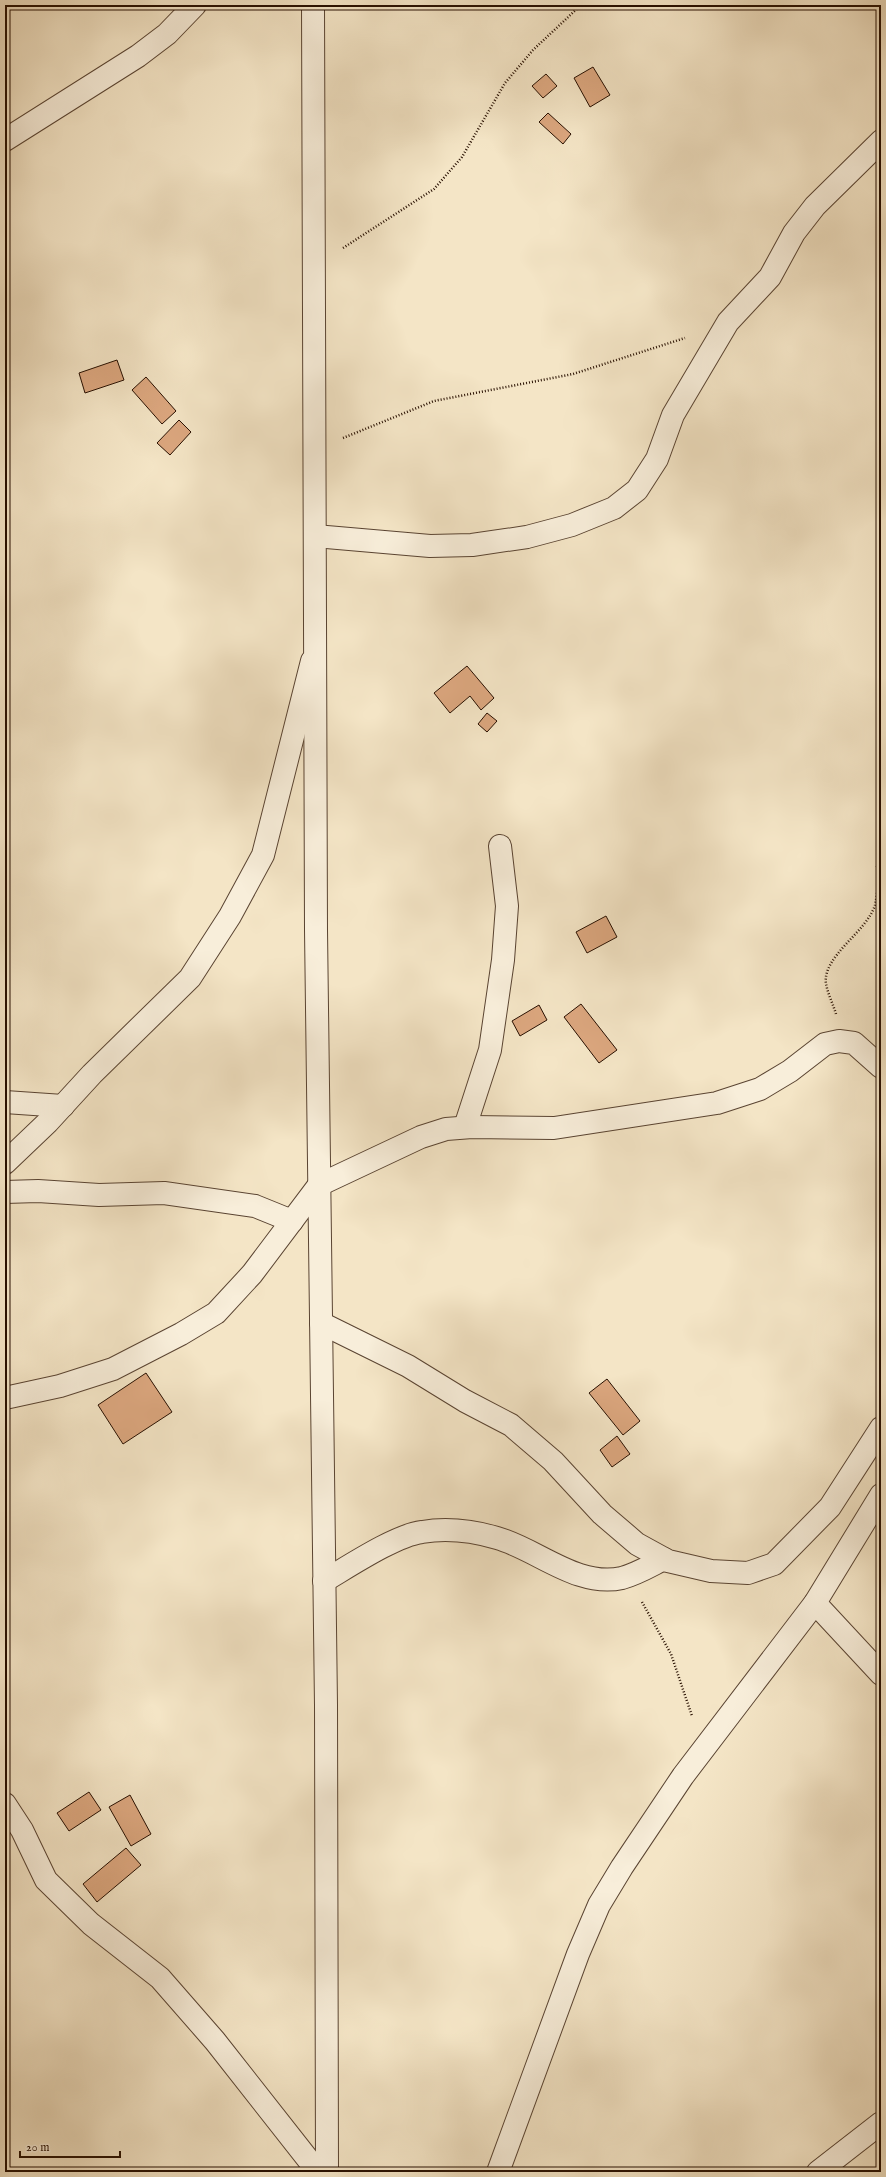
<svg xmlns="http://www.w3.org/2000/svg" width="886" height="2177" viewBox="0 0 886 2177" font-family="'IM FELL English',serif">
<style>
.building{fill:#dca77f;stroke:#270f00}
.lines{fill:none;stroke-linecap:round;stroke-linejoin:round}
.minor-casing{stroke:#5a4432;stroke-width:24}
.tertiary-casing{stroke:#5a4432;stroke-width:24}
.path{stroke:#270f00;stroke-width:2.5;stroke-dasharray:1 2;stroke-linecap:butt}
.minor{stroke:#f8eeda;stroke-width:22}
.tertiary{stroke:#f8eeda;stroke-width:22}
</style>
<rect width="100%" height="100%" fill="#f4e5c6"/>
<filter id="stains"><feTurbulence type="fractalNoise" baseFrequency=".005" numOctaves="4"/><feColorMatrix values="0 0 0 0 .2 0 0 0 0 .09 0 0 0 0 .02 0 0 0 .5 -.17"/></filter>
<radialGradient id="worn" r=".72"><stop offset=".6" stop-color="#630" stop-opacity="0"/><stop offset="1" stop-color="#630" stop-opacity=".3"/></radialGradient>
<g class="building">
<path d="M 593,67 L 610,95 L 590,107 L 574,78 Z"/>
<path d="M 546,74 L 557,86 L 543,98 L 532,86 Z"/>
<path d="M 548,113 L 571,134 L 563,144 L 539,122 Z"/>
<path d="M 117,360 L 124,380 L 85,393 L 79,373 Z"/>
<path d="M 146,377 L 176,411 L 162,424 L 132,390 Z"/>
<path d="M 179,420 L 191,432 L 170,455 L 157,443 Z"/>
<path d="M 467,666 L 494,698 L 481,710 L 470,696 L 450,713 L 434,693 Z"/>
<path d="M 487,713 L 497,721 L 487,732 L 478,724 Z"/>
<path d="M 606,916 L 617,937 L 587,953 L 576,932 Z"/>
<path d="M 581,1004 L 617,1050 L 599,1063 L 564,1017 Z"/>
<path d="M 539,1005 L 547,1020 L 520,1036 L 512,1021 Z"/>
<path d="M 146,1373 L 172,1412 L 123,1444 L 98,1405 Z"/>
<path d="M 607,1379 L 640,1421 L 623,1435 L 589,1393 Z"/>
<path d="M 617,1436 L 630,1454 L 612,1467 L 600,1450 Z"/>
<path d="M 89,1792 L 101,1810 L 69,1831 L 57,1813 Z"/>
<path d="M 130,1795 L 151,1834 L 131,1846 L 109,1807 Z"/>
<path d="M 126,1848 L 141,1865 L 97,1902 L 83,1884 Z"/>
</g>
<g class="lines">
<g class="minor-casing">
<g id="minor">
<path d="M 5,140 L 138,56 L 167,34 L 195,5"/>
<path d="M 315,536 L 430,546 L 472,545 L 527,537 L 572,525 L 614,508 L 637,490 L 657,459 L 673,415 L 728,322 L 770,277 L 794,233 L 815,206 L 881,141"/>
<path d="M 5,1102 L 63,1106"/>
<path d="M 465,1127 L 490,1050 L 503,960 L 507,906 L 500,846"/>
<path d="M 5,1163 L 48,1122 L 92,1074 L 190,978 L 230,916 L 263,855 L 312,661"/>
<path d="M 5,1192 L 38,1191 L 99,1195 L 164,1193 L 255,1206 L 292,1221"/>
<path d="M 321,1323 L 408,1366 L 465,1401 L 511,1425 L 553,1461 L 602,1514 L 637,1544 L 668,1561 L 711,1571 L 748,1573 L 774,1564 L 830,1507 L 881,1428"/>
<path d="M 5,1398 L 60,1386 L 113,1369 L 181,1334 L 216,1313 L 252,1274 L 319,1185 L 421,1137 L 446,1129 L 472,1127 L 554,1128 L 717,1103 L 760,1089 L 790,1071 L 825,1044 L 839,1041 L 854,1043 L 881,1067"/>
<path d="M 324,1581 C 348,1567 396,1535 422,1532 C 446,1528 473,1531 497,1538 C 537,1549 577,1588 622,1578 C 637,1574 650,1566 664,1559"/>
<path d="M 815,1603 L 881,1674"/>
<path d="M 5,1804 L 22,1830 L 46,1880 L 91,1924 L 160,1978 L 215,2041 L 318,2172"/>
<path d="M 498,2172 L 578,1954 L 599,1905 L 622,1867 L 683,1776 L 815,1603 L 881,1495"/>
<path d="M 818,2172 L 881,2123"/>
</g>
</g>
<g class="tertiary-casing">
<path id="tertiary" d="M 313,5 L 316,930 L 326,1705 L 327,2172"/>
</g>
<g class="path">
<path d="M 343,248 L 434,189 L 462,157 L 505,83 L 533,50 L 581,5"/>
<path d="M 343,438 L 434,401 L 573,374 L 685,338"/>
<path d="M 836,1014 C 833,1004 828,994 826,984 C 822,956 867,932 875,905 C 878,892 878,879 877,866"/>
<path d="M 642,1602 L 671,1654 L 692,1716"/>
</g>
<use href="#minor" class="minor"/>
<use href="#tertiary" class="tertiary"/>
</g>
<rect width="886" height="2177" fill="none" stroke="#f4e5c6" stroke-width="20"/>
<rect x="6" y="6" width="874" height="2165" fill="none" stroke="#270f00" stroke-width="2"/>
<rect x="10" y="10" width="866" height="2157" fill="none" stroke="#270f00"/>
<path d="M20 2151v6h100v-6" fill="none" stroke="#270f00" stroke-width="2"/>
<text x="26" y="2151" font-size="12" fill="#270f00" stroke="#f8eeda" stroke-width="3" paint-order="stroke">20 m</text>
<rect width="100%" height="100%" filter="url(#stains)"/>
<rect width="100%" height="100%" fill="url(#worn)"/>
</svg>
